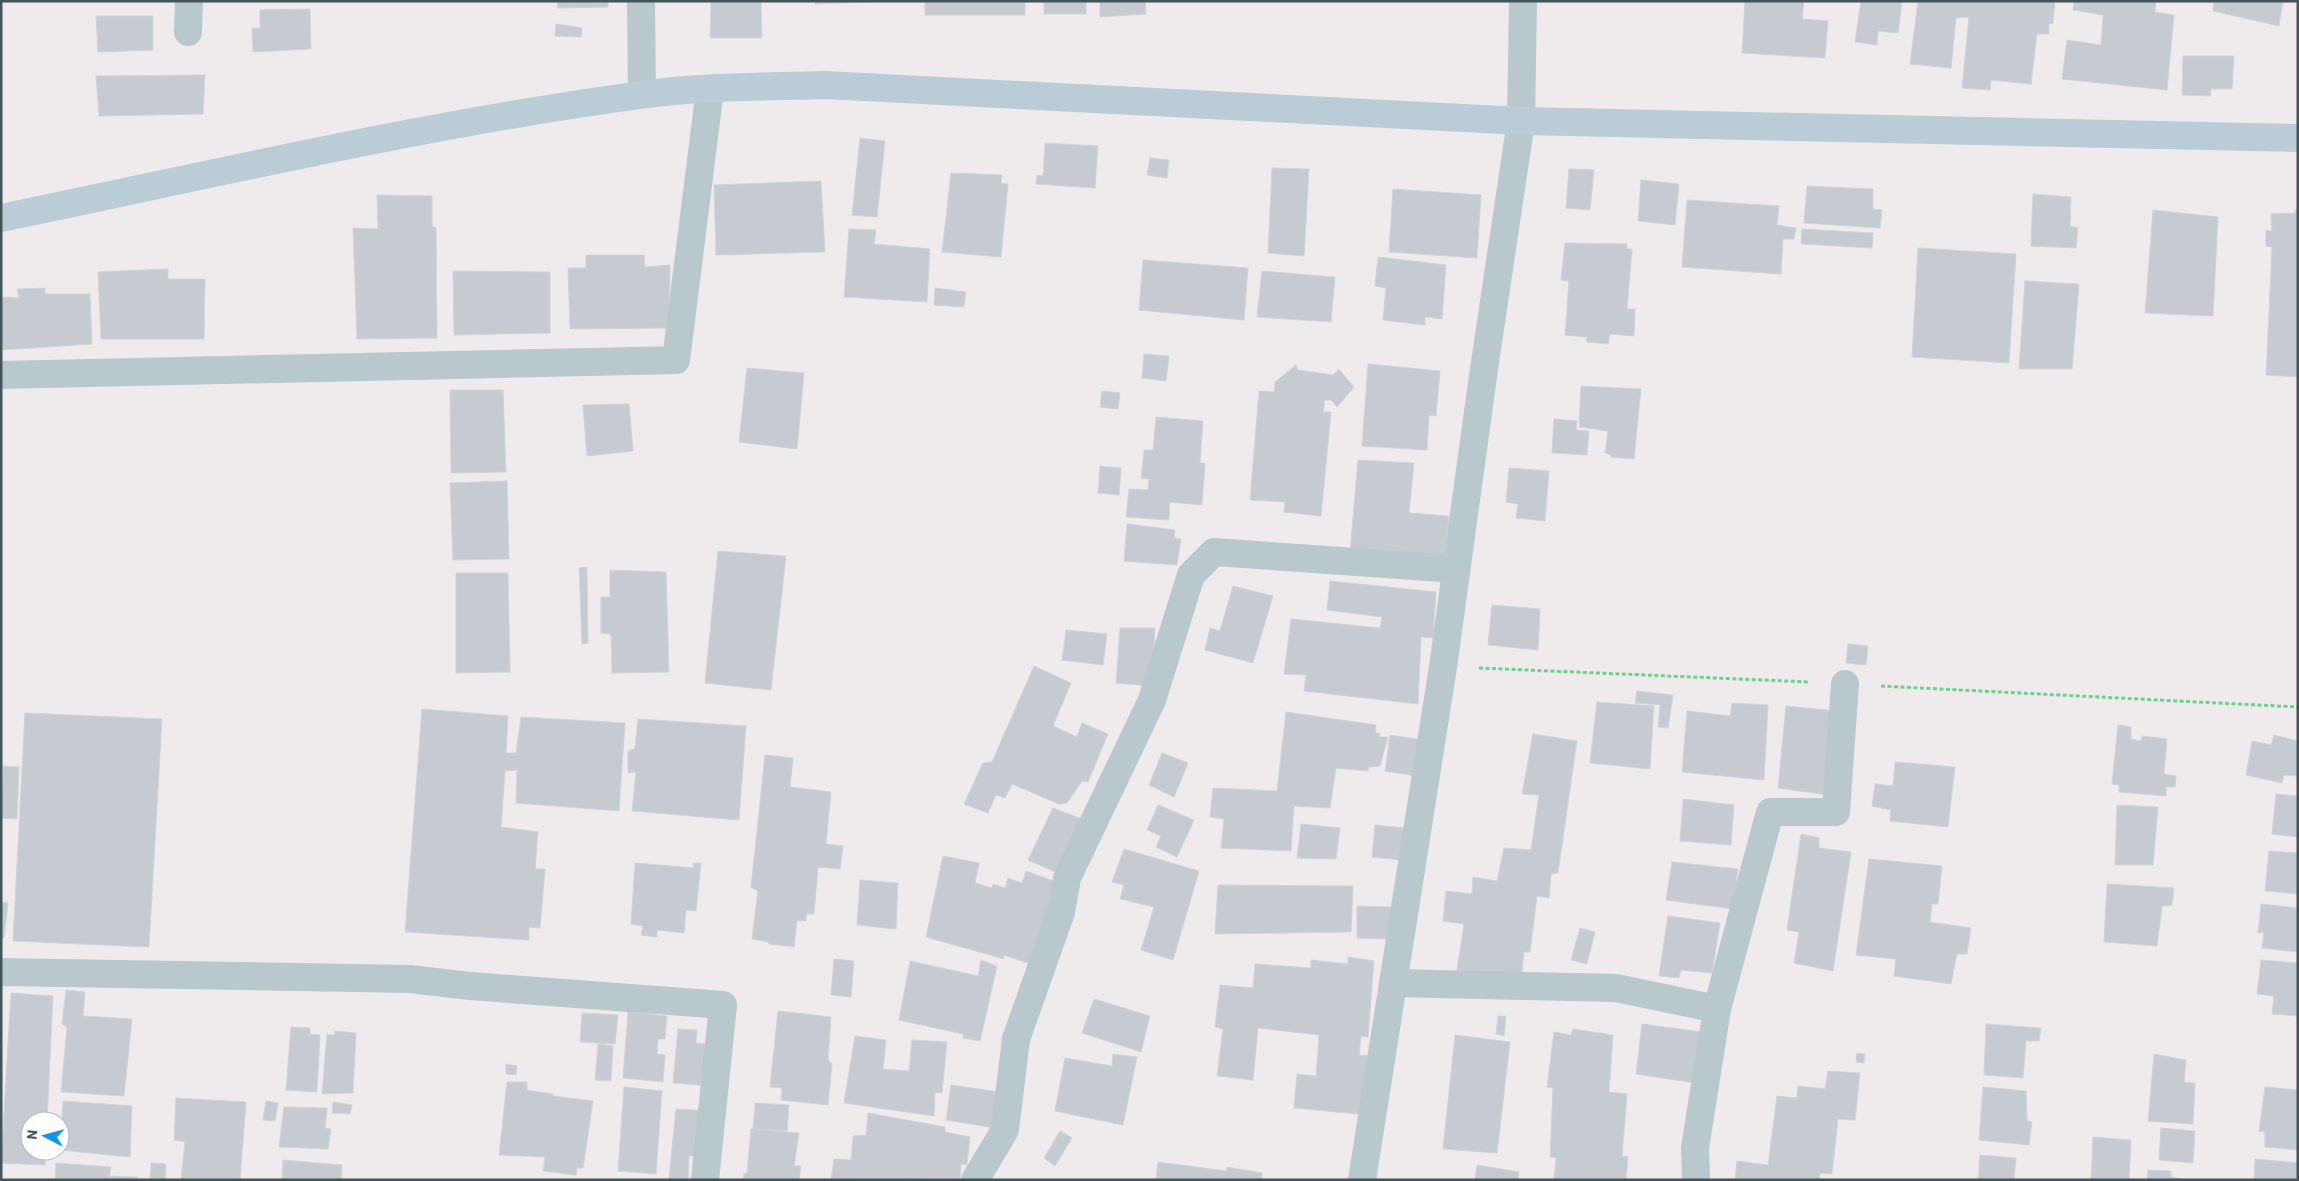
<svg xmlns="http://www.w3.org/2000/svg" width="2299" height="1181" viewBox="0 0 2299 1181" font-family="Barlow,sans-serif">
<style>
.building{fill:#c5cbd0;stroke:#cfd4d9}
.lines{fill:none;stroke-linecap:round;stroke-linejoin:round}
.path{stroke:#6ad38a;stroke-width:3;stroke-dasharray:4 2.5;stroke-linecap:butt}
.street{stroke:#b8c8cd;stroke-width:28}
.secondary{stroke:#bacdd6;stroke-width:28}
</style>
<rect width="100%" height="100%" fill="#efebec"/>
<g class="building">
<path d="M 557,1 L 608,1 L 608,7 L 558,8 Z"/>
<path d="M 711,1 L 761,1 L 762,38 L 710,38 Z"/>
<path d="M 815,1 L 890,1 L 815,4 Z"/>
<rect x="925" y="1" width="100" height="14"/>
<rect x="1044" y="1" width="42" height="13"/>
<path d="M 1100,1 L 1145,1 L 1146,14 L 1100,17 Z"/>
<path d="M 1745,1 L 1804,1 L 1802,19 L 1828,21 L 1825,58 L 1742,53 Z"/>
<path d="M 1861,1 L 1902,1 L 1898,33 L 1878,31 L 1877,45 L 1855,42 Z"/>
<path d="M 1918,1 L 2055,1 L 2053,23 L 2049,24 L 2049,34 L 2037,34 L 2031,84 L 1991,80 L 1990,90 L 1962,88 L 1969,17 L 1956,18 L 1951,68 L 1910,64 Z"/>
<path d="M 2074,1 L 2156,1 L 2155,12 L 2174,15 L 2167,90 L 2062,79 L 2067,40 L 2101,45 L 2103,15 L 2073,10 Z"/>
<path d="M 2214,1 L 2283,1 L 2279,26 L 2213,11 Z"/>
<path d="M 310,9 L 311,49 L 253,52 L 252,28 L 260,28 L 260,10 Z"/>
<path d="M 96,16 L 153,16 L 153,50 L 98,52 Z"/>
<path d="M 556,24 L 582,28 L 581,37 L 555,36 Z"/>
<path d="M 2183,56 L 2234,56 L 2232,89 L 2211,89 L 2210,96 L 2182,95 Z"/>
<path d="M 205,75 L 203,114 L 99,116 L 96,76 Z"/>
<path d="M 860,138 L 885,141 L 877,217 L 852,215 Z"/>
<path d="M 1045,143 L 1098,146 L 1095,188 L 1036,184 L 1037,175 L 1043,176 Z"/>
<path d="M 1150,158 L 1169,160 L 1167,178 L 1147,175 Z"/>
<path d="M 1272,168 L 1309,169 L 1304,256 L 1268,253 Z"/>
<path d="M 1569,169 L 1594,170 L 1590,210 L 1566,208 Z"/>
<path d="M 951,173 L 1002,175 L 1001,183 L 1008,184 L 1001,257 L 942,252 Z"/>
<path d="M 1641,180 L 1679,184 L 1675,225 L 1638,221 Z"/>
<path d="M 821,181 L 825,252 L 716,255 L 714,185 Z"/>
<path d="M 1807,186 L 1873,189 L 1873,209 L 1882,210 L 1880,228 L 1804,223 Z"/>
<path d="M 1393,189 L 1481,195 L 1477,258 L 1389,252 Z"/>
<path d="M 2033,194 L 2071,197 L 2070,226 L 2078,228 L 2076,248 L 2031,246 Z"/>
<path d="M 377,195 L 432,196 L 432,226 L 436,228 L 437,338 L 357,339 L 353,228 L 378,229 Z"/>
<path d="M 1687,200 L 1779,206 L 1777,225 L 1796,228 L 1794,239 L 1783,239 L 1781,274 L 1682,267 Z"/>
<path d="M 2296,209 L 2298,210 L 2298,377 L 2266,375 L 2272,247 L 2266,246 L 2266,230 L 2272,231 L 2271,214 L 2295,213 Z"/>
<path d="M 2153,210 L 2218,217 L 2213,316 L 2145,313 Z"/>
<path d="M 849,229 L 876,230 L 874,244 L 930,249 L 927,302 L 844,297 Z"/>
<path d="M 1802,229 L 1873,233 L 1872,248 L 1801,244 Z"/>
<path d="M 1565,243 L 1627,244 L 1627,249 L 1632,249 L 1627,309 L 1635,309 L 1634,336 L 1610,334 L 1608,344 L 1587,342 L 1586,337 L 1565,335 L 1569,281 L 1561,280 Z"/>
<path d="M 1918,248 L 2016,254 L 2009,363 L 1912,357 Z"/>
<path d="M 586,255 L 644,255 L 645,267 L 670,265 L 669,328 L 570,329 L 568,268 L 586,268 Z"/>
<path d="M 1378,257 L 1446,265 L 1442,319 L 1425,317 L 1425,325 L 1383,320 L 1386,288 L 1375,286 Z"/>
<path d="M 1143,260 L 1248,268 L 1244,320 L 1139,310 Z"/>
<path d="M 168,269 L 168,279 L 205,279 L 204,339 L 101,339 L 98,272 Z"/>
<path d="M 453,271 L 550,272 L 550,333 L 454,335 Z"/>
<path d="M 1262,271 L 1335,277 L 1331,322 L 1257,317 Z"/>
<path d="M 2025,281 L 2079,284 L 2072,369 L 2019,369 Z"/>
<path d="M 45,288 L 45,294 L 90,294 L 92,344 L 1,350 L 1,297 L 19,298 L 17,289 Z"/>
<path d="M 935,288 L 966,292 L 964,307 L 934,305 Z"/>
<path d="M 1144,354 L 1169,356 L 1166,381 L 1142,378 Z"/>
<path d="M 1368,364 L 1440,371 L 1436,416 L 1429,415 L 1427,450 L 1362,446 Z"/>
<path d="M 1296,365 L 1298,370 L 1333,375 L 1339,369 L 1354,387 L 1337,407 L 1331,400 L 1325,400 L 1323,412 L 1331,412 L 1321,516 L 1284,512 L 1285,502 L 1250,500 L 1259,391 L 1274,392 L 1275,382 Z"/>
<path d="M 747,368 L 804,373 L 797,449 L 739,442 Z"/>
<path d="M 1581,386 L 1641,389 L 1634,459 L 1611,457 L 1611,455 L 1605,453 L 1608,431 L 1579,427 Z"/>
<path d="M 450,390 L 503,390 L 506,472 L 451,473 Z"/>
<path d="M 1102,391 L 1120,393 L 1118,409 L 1100,407 Z"/>
<path d="M 629,404 L 633,451 L 587,456 L 583,405 Z"/>
<path d="M 1156,417 L 1203,421 L 1200,463 L 1205,463 L 1202,505 L 1170,502 L 1169,520 L 1126,517 L 1129,489 L 1148,490 L 1149,479 L 1141,478 L 1144,450 L 1153,450 Z"/>
<path d="M 1554,419 L 1577,421 L 1576,430 L 1589,431 L 1587,455 L 1552,453 Z"/>
<path d="M 1358,460 L 1414,463 L 1409,513 L 1449,516 L 1444,559 L 1350,552 Z"/>
<path d="M 1100,466 L 1121,468 L 1119,495 L 1098,493 Z"/>
<path d="M 1509,468 L 1549,471 L 1545,521 L 1516,518 L 1518,504 L 1506,502 Z"/>
<path d="M 507,481 L 509,559 L 453,560 L 450,483 Z"/>
<path d="M 1127,524 L 1175,530 L 1174,538 L 1181,539 L 1177,565 L 1124,561 Z"/>
<path d="M 718,551 L 786,556 L 771,690 L 705,683 Z"/>
<path d="M 587,567 L 588,643 L 582,644 L 579,568 Z"/>
<path d="M 610,570 L 666,572 L 669,672 L 612,673 L 611,634 L 601,633 L 601,597 L 610,597 Z"/>
<path d="M 456,573 L 508,573 L 510,672 L 456,673 Z"/>
<path d="M 1330,581 L 1436,592 L 1433,638 L 1421,637 L 1418,704 L 1304,691 L 1306,675 L 1284,674 L 1291,619 L 1380,628 L 1382,617 L 1327,610 Z"/>
<path d="M 1233,586 L 1273,596 L 1253,663 L 1205,650 L 1210,628 L 1220,631 Z"/>
<path d="M 1492,605 L 1540,609 L 1538,650 L 1488,645 Z"/>
<path d="M 1120,628 L 1155,628 L 1152,686 L 1116,683 Z"/>
<path d="M 1066,630 L 1107,634 L 1103,665 L 1062,660 Z"/>
<path d="M 1848,644 L 1868,646 L 1866,665 L 1846,663 Z"/>
<path d="M 1034,666 L 1071,683 L 1053,726 L 1077,737 L 1082,723 L 1108,734 L 1088,782 L 1082,781 L 1067,803 L 1059,804 L 1012,784 L 1005,798 L 996,795 L 988,813 L 964,804 L 983,763 L 992,762 Z"/>
<path d="M 1637,691 L 1673,695 L 1668,728 L 1658,727 L 1660,705 L 1635,703 Z"/>
<path d="M 1597,702 L 1654,706 L 1650,769 L 1590,763 Z"/>
<path d="M 1732,703 L 1768,705 L 1764,780 L 1682,772 L 1687,711 L 1730,716 Z"/>
<path d="M 1786,706 L 1836,711 L 1828,795 L 1778,788 Z"/>
<path d="M 422,709 L 508,716 L 506,753 L 516,753 L 521,717 L 625,723 L 619,811 L 516,803 L 517,770 L 505,771 L 501,827 L 538,832 L 535,869 L 545,869 L 540,928 L 529,927 L 529,940 L 405,932 Z"/>
<path d="M 1286,712 L 1376,725 L 1375,733 L 1380,733 L 1379,737 L 1388,737 L 1380,766 L 1369,767 L 1368,771 L 1336,768 L 1330,808 L 1294,806 L 1291,851 L 1221,848 L 1224,819 L 1210,817 L 1213,788 L 1277,791 Z"/>
<path d="M 25,713 L 162,719 L 149,947 L 13,941 Z"/>
<path d="M 638,719 L 746,726 L 739,820 L 632,811 L 636,772 L 628,773 L 628,752 L 635,748 Z"/>
<path d="M 2118,725 L 2131,727 L 2131,739 L 2141,741 L 2142,736 L 2167,739 L 2164,774 L 2176,776 L 2175,787 L 2166,787 L 2166,796 L 2119,792 L 2119,785 L 2112,784 Z"/>
<path d="M 1533,734 L 1577,741 L 1558,873 L 1551,874 L 1549,898 L 1537,896 L 1530,952 L 1524,952 L 1521,978 L 1457,970 L 1464,924 L 1443,921 L 1446,891 L 1472,894 L 1473,877 L 1497,881 L 1504,848 L 1531,850 L 1539,795 L 1522,794 Z"/>
<path d="M 1390,735 L 1422,740 L 1417,776 L 1385,771 Z"/>
<path d="M 2274,735 L 2298,741 L 2298,776 L 2284,775 L 2282,783 L 2246,775 L 2252,741 L 2271,745 Z"/>
<path d="M 1162,753 L 1188,763 L 1174,797 L 1149,785 Z"/>
<path d="M 765,755 L 793,758 L 790,787 L 831,792 L 826,844 L 843,846 L 840,869 L 818,867 L 814,914 L 806,914 L 806,921 L 797,921 L 794,947 L 769,944 L 768,942 L 752,939 L 758,891 L 751,887 Z"/>
<path d="M 1895,762 L 1955,767 L 1948,827 L 1890,821 L 1891,810 L 1872,806 L 1875,784 L 1893,786 Z"/>
<path d="M 3,766 L 19,767 L 17,819 L 1,818 Z"/>
<path d="M 2276,794 L 2298,796 L 2298,837 L 2272,834 Z"/>
<path d="M 1683,799 L 1734,805 L 1731,845 L 1680,841 Z"/>
<path d="M 1158,805 L 1194,820 L 1177,857 L 1156,847 L 1161,836 L 1147,830 Z"/>
<path d="M 2117,805 L 2158,807 L 2153,865 L 2115,865 Z"/>
<path d="M 1053,808 L 1090,822 L 1065,876 L 1028,860 Z"/>
<path d="M 1301,824 L 1340,828 L 1336,859 L 1297,858 Z"/>
<path d="M 1375,825 L 1413,829 L 1409,861 L 1372,857 Z"/>
<path d="M 1801,834 L 1819,838 L 1819,848 L 1851,852 L 1833,971 L 1794,963 L 1799,932 L 1787,930 Z"/>
<path d="M 1124,849 L 1199,871 L 1173,960 L 1141,950 L 1154,907 L 1120,899 L 1124,885 L 1112,882 Z"/>
<path d="M 2269,851 L 2298,853 L 2298,894 L 2265,891 Z"/>
<path d="M 943,856 L 979,863 L 975,883 L 992,888 L 993,884 L 1005,888 L 1008,878 L 1022,883 L 1026,871 L 1062,884 L 1028,963 L 1003,955 L 1004,959 L 926,937 Z"/>
<path d="M 1869,859 L 1942,866 L 1938,904 L 1932,904 L 1930,922 L 1971,928 L 1967,954 L 1957,954 L 1951,984 L 1894,976 L 1896,959 L 1856,955 Z"/>
<path d="M 1672,862 L 1738,869 L 1733,909 L 1666,900 Z"/>
<path d="M 635,863 L 694,868 L 693,863 L 701,863 L 696,911 L 686,910 L 684,933 L 657,930 L 657,937 L 641,935 L 643,926 L 631,924 Z"/>
<path d="M 860,880 L 898,883 L 896,929 L 857,925 Z"/>
<path d="M 2107,884 L 2174,888 L 2172,905 L 2162,906 L 2157,946 L 2104,942 Z"/>
<path d="M 1218,885 L 1353,886 L 1351,932 L 1215,934 Z"/>
<path d="M 1,902 L 8,903 L 4,938 L 1,938 Z"/>
<path d="M 2261,904 L 2298,908 L 2298,952 L 2262,948 L 2264,932 L 2258,933 Z"/>
<path d="M 1357,906 L 1392,907 L 1394,939 L 1357,938 Z"/>
<path d="M 1668,916 L 1720,923 L 1712,973 L 1681,970 L 1679,978 L 1659,976 Z"/>
<path d="M 1580,928 L 1595,932 L 1587,964 L 1571,960 Z"/>
<path d="M 1348,957 L 1374,961 L 1368,1037 L 1361,1036 L 1359,1055 L 1371,1056 L 1369,1115 L 1294,1108 L 1297,1074 L 1316,1076 L 1319,1035 L 1258,1028 L 1253,1080 L 1217,1076 L 1223,1029 L 1215,1027 L 1220,985 L 1253,988 L 1255,964 L 1311,968 L 1311,960 L 1348,964 Z"/>
<path d="M 834,959 L 854,961 L 851,997 L 831,995 Z"/>
<path d="M 981,960 L 997,966 L 980,1041 L 963,1038 L 963,1034 L 899,1020 L 910,961 L 978,976 Z"/>
<path d="M 2261,960 L 2298,963 L 2298,1016 L 2272,1014 L 2274,996 L 2257,994 Z"/>
<path d="M 66,990 L 85,992 L 83,1016 L 132,1019 L 124,1096 L 61,1092 L 67,1027 L 62,1024 Z"/>
<path d="M 11,993 L 53,996 L 47,1121 L 30,1121 L 30,1151 L 45,1151 L 45,1165 L 1,1163 Z"/>
<path d="M 1094,999 L 1150,1016 L 1141,1052 L 1082,1033 Z"/>
<path d="M 778,1011 L 831,1017 L 828,1060 L 832,1064 L 828,1105 L 781,1100 L 782,1088 L 770,1087 Z"/>
<path d="M 628,1012 L 667,1016 L 665,1039 L 658,1039 L 657,1054 L 665,1055 L 663,1082 L 623,1078 Z"/>
<path d="M 582,1013 L 618,1015 L 615,1044 L 580,1042 Z"/>
<path d="M 1498,1016 L 1506,1016 L 1504,1036 L 1496,1034 Z"/>
<path d="M 1642,1024 L 1710,1033 L 1702,1084 L 1636,1074 Z"/>
<path d="M 1986,1024 L 2041,1028 L 2039,1041 L 2026,1041 L 2023,1078 L 1984,1075 Z"/>
<path d="M 291,1027 L 310,1028 L 310,1034 L 320,1035 L 317,1092 L 286,1090 Z"/>
<path d="M 678,1029 L 697,1030 L 696,1043 L 714,1045 L 711,1086 L 673,1083 Z"/>
<path d="M 1573,1029 L 1613,1035 L 1609,1092 L 1627,1094 L 1622,1156 L 1628,1157 L 1626,1180 L 1554,1180 L 1556,1158 L 1550,1157 L 1553,1088 L 1547,1087 L 1554,1032 L 1571,1035 Z"/>
<path d="M 335,1031 L 356,1033 L 353,1093 L 322,1094 L 327,1034 L 334,1035 Z"/>
<path d="M 1455,1035 L 1510,1042 L 1497,1153 L 1443,1149 Z"/>
<path d="M 855,1036 L 886,1040 L 883,1069 L 909,1071 L 912,1040 L 947,1042 L 942,1093 L 935,1092 L 934,1116 L 844,1103 Z"/>
<path d="M 598,1044 L 613,1046 L 611,1081 L 595,1080 Z"/>
<path d="M 1857,1053 L 1865,1054 L 1864,1063 L 1856,1062 Z"/>
<path d="M 1113,1054 L 1137,1057 L 1123,1125 L 1055,1111 L 1065,1058 L 1112,1066 Z"/>
<path d="M 2154,1054 L 2186,1060 L 2184,1082 L 2195,1083 L 2193,1124 L 2148,1121 Z"/>
<path d="M 506,1064 L 517,1066 L 516,1075 L 506,1074 Z"/>
<path d="M 1828,1071 L 1860,1073 L 1855,1120 L 1838,1119 L 1832,1174 L 1820,1173 L 1819,1180 L 1735,1180 L 1737,1161 L 1768,1165 L 1777,1096 L 1797,1098 L 1798,1086 L 1825,1089 Z"/>
<path d="M 507,1082 L 527,1082 L 527,1090 L 553,1094 L 553,1096 L 593,1101 L 583,1168 L 577,1168 L 576,1175 L 543,1171 L 545,1157 L 499,1155 Z"/>
<path d="M 951,1085 L 1006,1093 L 1001,1129 L 946,1120 Z"/>
<path d="M 624,1087 L 662,1091 L 656,1174 L 618,1171 Z"/>
<path d="M 1983,1087 L 2026,1091 L 2027,1121 L 2032,1122 L 2029,1145 L 1979,1140 Z"/>
<path d="M 2265,1087 L 2298,1090 L 2298,1150 L 2265,1147 L 2265,1132 L 2259,1131 Z"/>
<path d="M 176,1098 L 246,1102 L 240,1180 L 181,1180 L 185,1142 L 174,1140 Z"/>
<path d="M 63,1101 L 132,1106 L 130,1157 L 60,1150 Z"/>
<path d="M 266,1101 L 278,1103 L 275,1121 L 263,1120 Z"/>
<path d="M 333,1102 L 352,1105 L 350,1114 L 332,1113 Z"/>
<path d="M 755,1103 L 789,1105 L 787,1131 L 753,1129 Z"/>
<path d="M 284,1107 L 327,1108 L 325,1128 L 331,1129 L 328,1149 L 279,1147 Z"/>
<path d="M 676,1109 L 709,1111 L 705,1156 L 689,1156 L 688,1180 L 669,1179 Z"/>
<path d="M 868,1113 L 945,1127 L 945,1132 L 970,1137 L 967,1165 L 961,1164 L 960,1178 L 831,1179 L 834,1159 L 851,1160 L 853,1136 L 866,1135 Z"/>
<path d="M 2161,1128 L 2195,1131 L 2193,1163 L 2159,1160 Z"/>
<path d="M 751,1129 L 799,1133 L 794,1166 L 801,1166 L 799,1180 L 743,1180 L 744,1174 L 747,1173 Z"/>
<path d="M 1060,1131 L 1072,1138 L 1055,1166 L 1044,1158 Z"/>
<path d="M 2093,1137 L 2131,1140 L 2129,1180 L 2091,1180 Z"/>
<path d="M 1980,1155 L 2016,1158 L 2014,1180 L 1978,1180 Z"/>
<path d="M 2255,1159 L 2298,1163 L 2298,1180 L 2254,1180 Z"/>
<path d="M 283,1160 L 342,1165 L 341,1180 L 282,1180 Z"/>
<path d="M 1158,1162 L 1226,1171 L 1227,1167 L 1262,1173 L 1262,1180 L 1156,1180 Z"/>
<path d="M 56,1163 L 111,1167 L 109,1176 L 138,1177 L 137,1180 L 55,1180 Z"/>
<path d="M 151,1163 L 166,1164 L 165,1180 L 150,1180 Z"/>
<path d="M 1477,1165 L 1519,1172 L 1518,1180 L 1475,1180 Z"/>
<path d="M 2148,1170 L 2171,1171 L 2171,1177 L 2187,1180 L 2147,1180 Z"/>
</g>
<g class="lines">
<g class="path">
<path d="M 1479,668 L 1810,682"/>
<path d="M 1881,686 L 2298,707"/>
</g>
<g class="street">
<path d="M 641,1 L 642,94"/>
<path d="M 188,32 L 189,1"/>
<path d="M 1,375 L 676,360 L 710,89"/>
<path d="M 1,972 L 410,979 L 470,986 L 723,1005 L 705,1180"/>
<path d="M 1393,983 L 1616,988 L 1717,1009"/>
<path d="M 975,1180 L 1005,1130 L 1016,1039 L 1061,912 L 1067,878 L 1152,700 L 1191,575 L 1214,552 L 1456,569"/>
<path d="M 1362,1180 L 1443,667 L 1484,369 L 1521,121 L 1523,1"/>
<path d="M 1696,1180 L 1695,1148 L 1717,1009 L 1770,812 L 1836,812 L 1845,684"/>
</g>
<path class="secondary" d="M 1,218 C 214,174 426,124 641,95 C 702,86 764,87 825,85 L 1521,121 L 2298,138"/>
</g>
<rect width="2299" height="1181" fill="none" stroke="#43545b" stroke-width="5"/>
<g transform="translate(45 1136) rotate(276)"><circle r="24" fill="#ffffff" stroke="#b4bbbd"/>
<path d="M0-4L9 19L0 12L-9 19Z" fill="#0899ec"/>
<text y="-8" font-size="14" font-weight="bold" text-anchor="middle" fill="#43545b">N</text>
</g>
</svg>
